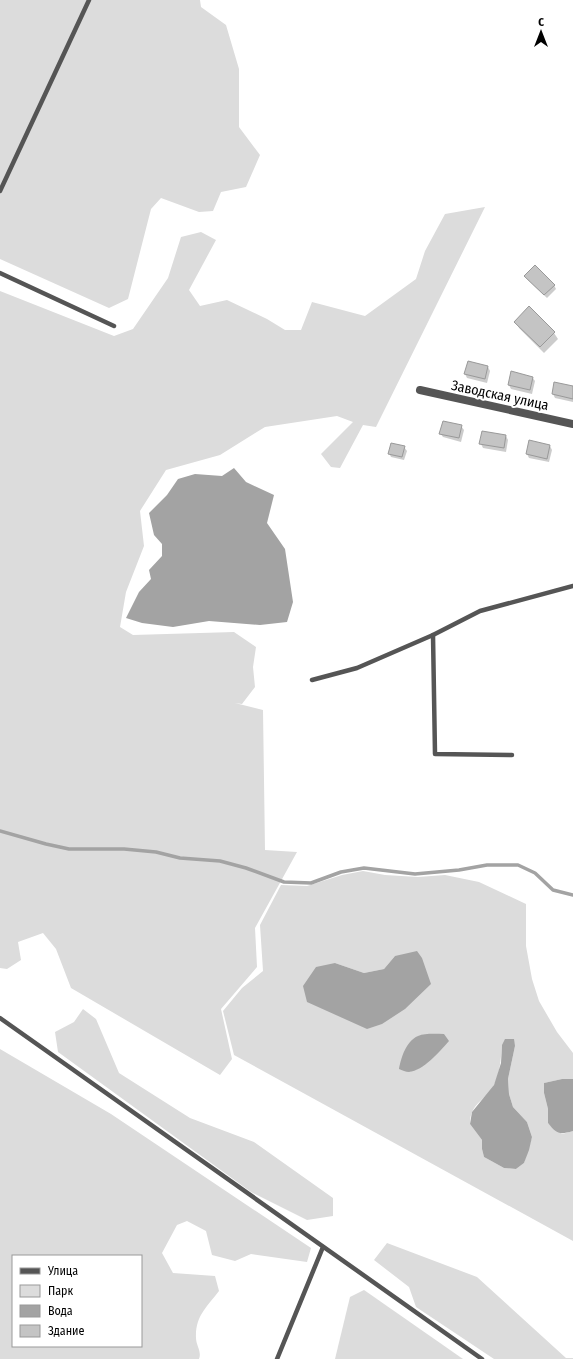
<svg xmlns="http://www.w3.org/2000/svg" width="573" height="1359" viewBox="0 0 573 1359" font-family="'Fira Sans Condensed',sans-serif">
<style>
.green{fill:#dcdcdc;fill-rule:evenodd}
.water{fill:#a3a3a3}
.shadow{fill:#0003}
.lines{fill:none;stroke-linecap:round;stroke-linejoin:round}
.stream{stroke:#a3a3a3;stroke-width:3.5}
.building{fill:#c4c4c4;stroke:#999}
.service{stroke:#555;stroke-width:4.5}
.minor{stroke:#555;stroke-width:8}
.labels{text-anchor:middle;stroke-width:4;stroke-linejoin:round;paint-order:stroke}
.street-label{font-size:14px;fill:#000;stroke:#fff}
</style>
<rect width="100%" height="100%" fill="#fff"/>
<g class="green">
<path d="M 0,0 L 200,0 L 201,7 L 226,25 L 239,69 L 239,127 L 260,155 L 246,187 L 221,192 L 213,211 L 199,212 L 161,198 L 151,209 L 128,299 L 109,308 L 0,259 Z"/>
<path d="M 485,207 L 376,427 L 363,425 L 340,468 L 331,467 L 321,454 L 353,422 L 337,416 L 265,427 L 220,455 L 166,470 L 140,511 L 144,546 L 126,592 L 120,627 L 133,635 L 234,632 L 256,647 L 253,667 L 255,687 L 242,704 L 235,703 L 263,710 L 265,850 L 297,852 L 255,928 L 257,967 L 221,1009 L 232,1059 L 220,1075 L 71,988 L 56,949 L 43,933 L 18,942 L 21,960 L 7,969 L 0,968 L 0,291 L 114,336 L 133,329 L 168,278 L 181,237 L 201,232 L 216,240 L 189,290 L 200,306 L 227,300 L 267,319 L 285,330 L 301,330 L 312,302 L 365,316 L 416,279 L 425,251 L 445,214 Z"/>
<path d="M 363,871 L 385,875 L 418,877 L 445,875 L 479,882 L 526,904 L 526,946 L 532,979 L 539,1001 L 557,1032 L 573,1053 L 573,1079 L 562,1079 L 544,1083 L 544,1093 L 548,1109 L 548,1123 L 562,1134 L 573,1131 L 573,1241 L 234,1055 L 223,1011 L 242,988 L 263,971 L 260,925 L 281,885 L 307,886 L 342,875 ZM 395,956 L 367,1029 L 335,963 L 364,973 L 384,969 ZM 444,1034 C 433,1055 433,1064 409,1072 L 418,1036 ZM 502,1045 L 515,1046 L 508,1079 L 509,1094 L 513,1107 L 527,1122 L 532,1137 L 524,1163 L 516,1169 L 504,1168 L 484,1157 L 482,1149 L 482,1140 L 470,1124 C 470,1102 486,1101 494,1085 C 500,1073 501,1058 502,1045 Z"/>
<path d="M 83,1009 L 96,1019 L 119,1073 L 190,1118 L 254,1142 L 333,1198 L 333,1216 L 307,1220 L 251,1192 L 58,1052 L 55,1032 L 74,1022 Z"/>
<path d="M 0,1049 L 111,1114 L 311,1248 L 307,1262 L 251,1254 L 235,1261 L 212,1255 L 206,1231 L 187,1221 L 177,1225 L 162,1253 L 173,1273 L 215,1276 L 219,1291 C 207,1307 195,1316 196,1338 C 196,1345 202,1352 199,1359 L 0,1359 ZM 13,1256 L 141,1256 L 141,1346 L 13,1346 Z"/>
<path d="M 387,1243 L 477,1277 L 566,1358 L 573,1358 L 573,1359 L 494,1359 L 416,1307 L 409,1287 L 374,1260 Z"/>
<path d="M 364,1290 L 463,1359 L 335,1359 L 350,1297 Z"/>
</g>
<g class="water">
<path d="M 234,468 L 246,482 L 274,495 L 267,523 L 285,549 L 293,602 L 287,622 L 260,625 L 209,621 L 173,627 L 142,623 L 126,618 L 139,592 L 151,579 L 149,570 L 162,556 L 162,544 L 154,535 L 149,513 L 167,495 L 178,479 L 195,474 L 222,476 Z"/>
<path d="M 417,951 L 422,958 L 431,984 L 405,1009 L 382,1024 L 367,1029 L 307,1002 L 303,986 L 316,967 L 335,963 L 364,973 L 384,969 L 395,956 Z"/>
<path d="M 444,1034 L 449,1041 C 440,1051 423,1071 409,1072 C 406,1072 402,1070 399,1069 C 401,1058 406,1041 418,1036 C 425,1033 436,1034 444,1034 Z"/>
<path d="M 505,1039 L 514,1039 L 515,1046 L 508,1079 L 509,1094 L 513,1107 L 527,1122 L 532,1137 L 529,1150 L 524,1163 L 516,1169 L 504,1168 L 484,1157 L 482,1149 L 482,1140 L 470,1124 L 472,1112 L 494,1085 L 501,1063 L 502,1045 Z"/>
<path d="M 562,1079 L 573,1079 L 573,1131 C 559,1135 557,1134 548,1123 L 548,1109 L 544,1093 L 544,1083 Z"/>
</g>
<g class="shadow">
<path d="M 525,276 L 554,285 L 556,289 L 547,298 L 528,280 Z"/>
<path d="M 529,308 L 554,333 L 558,339 L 544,353 L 519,328 L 516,322 Z"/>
<path d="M 468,362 L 488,367 L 490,371 L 487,383 L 467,378 L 465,374 Z"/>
<path d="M 532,377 L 535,381 L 532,394 L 511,389 L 509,385 Z"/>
<path d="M 573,387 L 573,402 L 555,398 L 553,394 Z"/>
<path d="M 461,426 L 464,430 L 461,442 L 443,437 L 440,433 Z"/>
<path d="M 506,436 L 508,440 L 506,452 L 483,448 L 481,444 Z"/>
<path d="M 550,446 L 552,450 L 549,462 L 529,458 L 527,454 Z"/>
<path d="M 404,447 L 407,451 L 404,460 L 391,457 L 389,453 Z"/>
</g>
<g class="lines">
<path class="stream" d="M 0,831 L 46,844 L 69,849 L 124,849 L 156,852 L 180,858 L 220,861 L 246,868 L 284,882 L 311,883 L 341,872 L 364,868 L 415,874 L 459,870 L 487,865 L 518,865 L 535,873 L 553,890 L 573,895"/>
</g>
<g class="building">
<path d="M 535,265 L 555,285 L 544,295 L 524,276 Z"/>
<path d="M 529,306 L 555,332 L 540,347 L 514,322 Z"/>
<path d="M 468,361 L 488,366 L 485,379 L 464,374 Z"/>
<path d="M 511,371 L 533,377 L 530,390 L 508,385 Z"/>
<path d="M 554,382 L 573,386 L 573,399 L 552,394 Z"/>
<path d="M 443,421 L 462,425 L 459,438 L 439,434 Z"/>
<path d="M 482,431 L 506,435 L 504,448 L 479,444 Z"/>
<path d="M 529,440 L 550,445 L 547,459 L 526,454 Z"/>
<path d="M 391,443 L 405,446 L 402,457 L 388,454 Z"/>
</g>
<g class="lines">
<g class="service">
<path d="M 0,191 L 89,0"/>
<path d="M 0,273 L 114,326"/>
<path d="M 433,635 L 435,754 L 512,755"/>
<path d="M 312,680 L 357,668 L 433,635 L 480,611 L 573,586"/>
<path d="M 0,1018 L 482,1359"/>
<path d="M 277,1359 L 323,1247"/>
</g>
<path class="minor" d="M 420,390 L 573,424"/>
</g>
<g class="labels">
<g class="street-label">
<text transform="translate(500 395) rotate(12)" y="5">Заводская улица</text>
</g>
</g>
<rect x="12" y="1255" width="130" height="92" fill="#ffffff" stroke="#999999"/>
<rect x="20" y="1268" width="20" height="6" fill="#555555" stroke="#999999"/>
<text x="48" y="1275" font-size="12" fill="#000000">Улица</text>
<rect x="20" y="1285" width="20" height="12" fill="#dcdcdc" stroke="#999999"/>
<text x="48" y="1295" font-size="12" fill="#000000">Парк</text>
<rect x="20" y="1305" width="20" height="12" fill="#a3a3a3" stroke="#999999"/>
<text x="48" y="1315" font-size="12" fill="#000000">Вода</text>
<rect x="20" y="1325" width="20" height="12" fill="#c4c4c4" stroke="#999999"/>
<text x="48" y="1335" font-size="12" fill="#000000">Здание</text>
<g transform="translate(541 32)" stroke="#ffffff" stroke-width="3" paint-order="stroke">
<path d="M0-3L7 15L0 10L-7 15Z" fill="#000000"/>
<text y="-6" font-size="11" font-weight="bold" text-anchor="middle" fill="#000000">С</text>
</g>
</svg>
